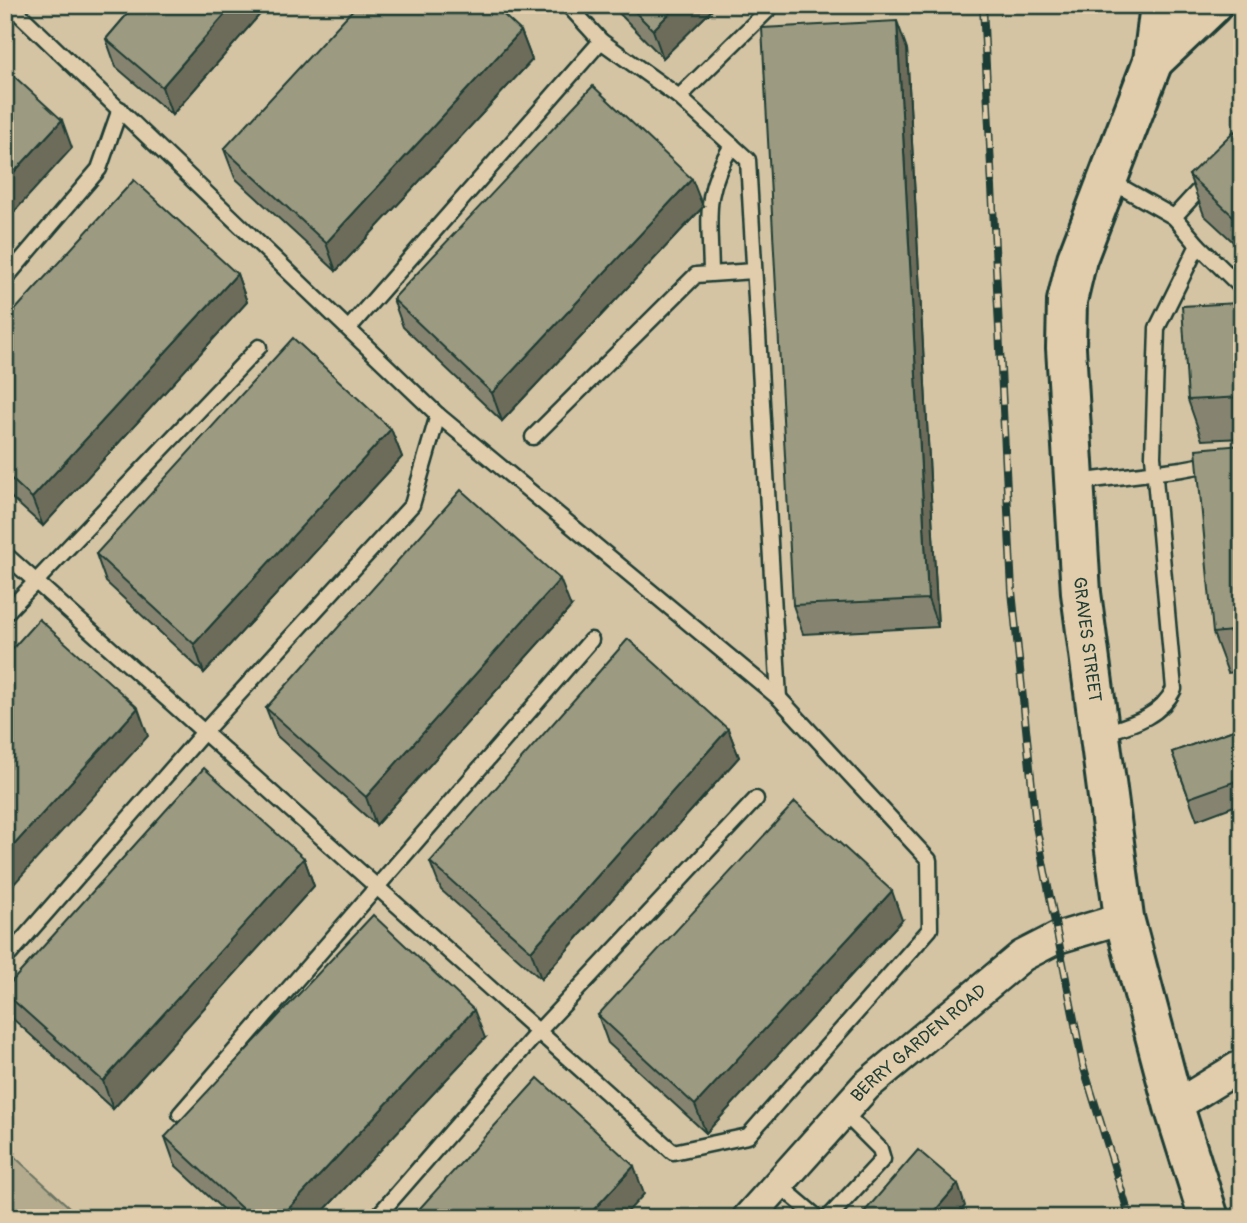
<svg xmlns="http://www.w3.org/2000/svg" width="1247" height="1223" viewBox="0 0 1247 1223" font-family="Pangolin,sans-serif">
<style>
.green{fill:#b4ab8f;stroke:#6a7462;stroke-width:2}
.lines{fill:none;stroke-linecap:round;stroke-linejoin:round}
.lane-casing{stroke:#1f3d34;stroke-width:19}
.street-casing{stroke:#1f3d34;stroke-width:35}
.secondary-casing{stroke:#1f3d34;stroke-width:44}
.lane{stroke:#e1cdab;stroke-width:14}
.street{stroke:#e1cdab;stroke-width:30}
.secondary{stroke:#e1cdab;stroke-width:38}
.rail-casing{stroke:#1f3d34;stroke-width:8}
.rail{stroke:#e1cdab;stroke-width:5;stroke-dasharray:16;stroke-linecap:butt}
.wall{fill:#86846f;stroke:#1f3d34;stroke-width:2}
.shaded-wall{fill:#6d6c5a;stroke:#1f3d34;stroke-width:2}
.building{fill:#9c9a81;stroke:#1f3d34;stroke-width:2}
.labels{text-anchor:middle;stroke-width:7;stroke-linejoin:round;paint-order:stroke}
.street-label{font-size:18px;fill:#1f3d34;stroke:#e1cdab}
</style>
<rect width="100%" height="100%" fill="#d5c4a4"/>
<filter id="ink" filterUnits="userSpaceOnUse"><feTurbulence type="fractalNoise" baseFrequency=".0143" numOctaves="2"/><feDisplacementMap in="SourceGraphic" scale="14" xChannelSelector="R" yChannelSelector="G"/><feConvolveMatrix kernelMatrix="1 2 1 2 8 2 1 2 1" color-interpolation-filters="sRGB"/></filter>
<g filter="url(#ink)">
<path class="green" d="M 5,1148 L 81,1218 L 5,1218 Z"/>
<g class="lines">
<g class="lane-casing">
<g id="lane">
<path d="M 568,5 L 601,41 L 679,97 L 748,160 L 779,698"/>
<path d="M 679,97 L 773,5"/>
<path d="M 1174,217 L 1208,180"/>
<path d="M 1198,245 L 1242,288"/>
<path d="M 711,272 C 710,216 702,195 732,145"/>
<path d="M 5,279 L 99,169 L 120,109"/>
<path d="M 349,328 L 601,41"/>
<path d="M 533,437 L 696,275 L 754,271"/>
<path d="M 1077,482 L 1182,469 L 1242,458"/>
<path d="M 5,554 L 673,1152 L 748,1136 L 930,929 L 929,860 L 779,698 L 438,415 L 10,5"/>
<path d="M 5,614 L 259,347"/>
<path d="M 1101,734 C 1129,725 1160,718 1174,689 L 1153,456 L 1157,328 L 1198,245 L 1174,217 L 1109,180"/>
<path d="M 10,954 L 204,732 L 412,505 L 438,415"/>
<path d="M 180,1114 L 591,640"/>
<path d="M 778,1184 L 818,1218"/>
<path d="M 376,1218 L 537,1033 L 756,799"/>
<path d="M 828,1218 L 883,1159 L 880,1149 L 843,1112"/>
</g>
</g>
<g class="street-casing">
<g id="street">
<path d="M 1174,1107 L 1242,1065"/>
<path id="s1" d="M 748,1218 L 866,1086 L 1022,956 L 1057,938 L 1124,918"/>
</g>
</g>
<g class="secondary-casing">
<g id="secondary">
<path id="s2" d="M 1160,5 L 1153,61 L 1077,259 L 1067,301 L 1066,348 L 1081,593 L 1124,918 L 1174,1107 L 1209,1218"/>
<path d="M 1153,61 L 1212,5"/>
</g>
</g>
<use href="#lane" class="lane"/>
<use href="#street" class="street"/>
<use href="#secondary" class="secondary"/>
<g class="rail-casing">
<path id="rail" d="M 983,5 L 1012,591 L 1036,826 L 1083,1065 L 1130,1218"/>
</g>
<use href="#rail" class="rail"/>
</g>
<g class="wall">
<path d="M 135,5 L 268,5 L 172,115 L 116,67 L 106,39 Z"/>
<path d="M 611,5 L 717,5 L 663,58 Z"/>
<path d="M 521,31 L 532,60 L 336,271 L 235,178 L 224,149 Z"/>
<path d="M 907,49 L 938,627 L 803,634 L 793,605 Z"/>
<path d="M 1242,140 L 1242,250 L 1204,215 L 1189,175 Z"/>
<path d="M 703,207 L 502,421 L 403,327 L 393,299 Z"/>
<path d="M 237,274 L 247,302 L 43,526 L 5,492 L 5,321 Z"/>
<path d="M 1242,315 L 1242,438 L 1202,440 L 1188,400 Z"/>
<path d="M 391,429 L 402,457 L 204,673 L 106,582 L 96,554 Z"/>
<path d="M 1242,445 L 1242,671 L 1228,673 L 1213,633 Z"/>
<path d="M 571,607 L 376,825 L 277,736 L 266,708 Z"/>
<path d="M 1242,727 L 1242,803 L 1197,820 L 1172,752 Z"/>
<path d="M 728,729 L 739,757 L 541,979 L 441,890 L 430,862 Z"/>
<path d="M 304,858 L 314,886 L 113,1109 L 13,1019 L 5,997 L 5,993 Z"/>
<path d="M 902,920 L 706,1133 L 608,1043 L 598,1015 Z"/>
<path d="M 485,1038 L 317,1218 L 232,1218 L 175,1165 L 165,1137 Z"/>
</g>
<g class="shaded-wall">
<path d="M 233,5 L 268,5 L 172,115 L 162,87 Z"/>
<path d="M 678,5 L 717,5 L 663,58 L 653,30 Z"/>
<path d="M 897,21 L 907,49 L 938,627 L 928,599 Z"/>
<path d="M 521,31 L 532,60 L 336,271 L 326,243 Z"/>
<path d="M 62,120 L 72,148 L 5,222 L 5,182 Z"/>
<path d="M 692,179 L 703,207 L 502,421 L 492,393 Z"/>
<path d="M 1241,211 L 1242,214 L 1242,238 L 1234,217 Z"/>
<path d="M 237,274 L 247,302 L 43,526 L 32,498 Z"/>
<path d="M 1238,303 L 1242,315 L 1242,371 Z"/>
<path d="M 391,429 L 402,457 L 204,673 L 194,644 Z"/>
<path d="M 560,579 L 571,607 L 376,825 L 366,797 Z"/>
<path d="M 138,708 L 148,736 L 5,894 L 5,855 Z"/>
<path d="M 728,729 L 739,757 L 541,979 L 531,951 Z"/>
<path d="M 304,858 L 314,886 L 113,1109 L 103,1081 Z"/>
<path d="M 892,891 L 902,920 L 706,1133 L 695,1105 Z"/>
<path d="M 474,1010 L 485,1038 L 317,1218 L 280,1218 Z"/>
<path d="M 634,1166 L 644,1194 L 622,1218 L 586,1218 Z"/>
<path d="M 958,1184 L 965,1206 L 955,1218 L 929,1218 Z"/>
</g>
<g class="building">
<path d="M 135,5 L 233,5 L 162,87 L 106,39 Z"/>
<path d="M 357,5 L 493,5 L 521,31 L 326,243 L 224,149 Z"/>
<path d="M 628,5 L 678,5 L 653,30 Z"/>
<path d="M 897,21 L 928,599 L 793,605 L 762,28 Z"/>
<path d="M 5,68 L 62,120 L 5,182 Z"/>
<path d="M 593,86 L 692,179 L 492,393 L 393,299 Z"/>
<path d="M 1234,131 L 1242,140 L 1242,212 L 1241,211 L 1234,217 L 1189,175 Z"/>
<path d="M 134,180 L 237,274 L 32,498 L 5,473 L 5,321 Z"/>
<path d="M 1238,303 L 1242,371 L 1242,397 L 1188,400 L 1182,306 Z"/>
<path d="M 293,338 L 391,429 L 194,644 L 96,554 Z"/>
<path d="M 1242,445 L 1242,630 L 1213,633 L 1196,449 Z"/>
<path d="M 461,490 L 560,579 L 366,797 L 266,708 Z"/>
<path d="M 39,619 L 138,708 L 5,855 L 5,657 Z"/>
<path d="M 628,639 L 728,729 L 531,951 L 430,862 Z"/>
<path d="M 1242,727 L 1242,779 L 1189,798 L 1172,752 Z"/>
<path d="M 204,768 L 304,858 L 103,1081 L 5,993 L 5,989 Z"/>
<path d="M 795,802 L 892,891 L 695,1105 L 598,1015 Z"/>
<path d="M 373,915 L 474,1010 L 280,1218 L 252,1218 L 165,1137 Z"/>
<path d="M 538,1078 L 634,1166 L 586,1218 L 411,1218 Z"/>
<path d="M 918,1150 L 958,1184 L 929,1218 L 859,1218 Z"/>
</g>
</g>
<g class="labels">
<g class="street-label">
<text dy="6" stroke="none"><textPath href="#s2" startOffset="651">GRAVES STREET</textPath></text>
<text dy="6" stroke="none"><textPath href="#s1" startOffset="245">BERRY GARDEN ROAD</textPath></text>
</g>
</g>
<rect width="1247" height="1223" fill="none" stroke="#e1cdab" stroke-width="28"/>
<rect x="14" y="14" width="1219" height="1195" fill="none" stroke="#1f3d34" stroke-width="2.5" filter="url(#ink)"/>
</svg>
